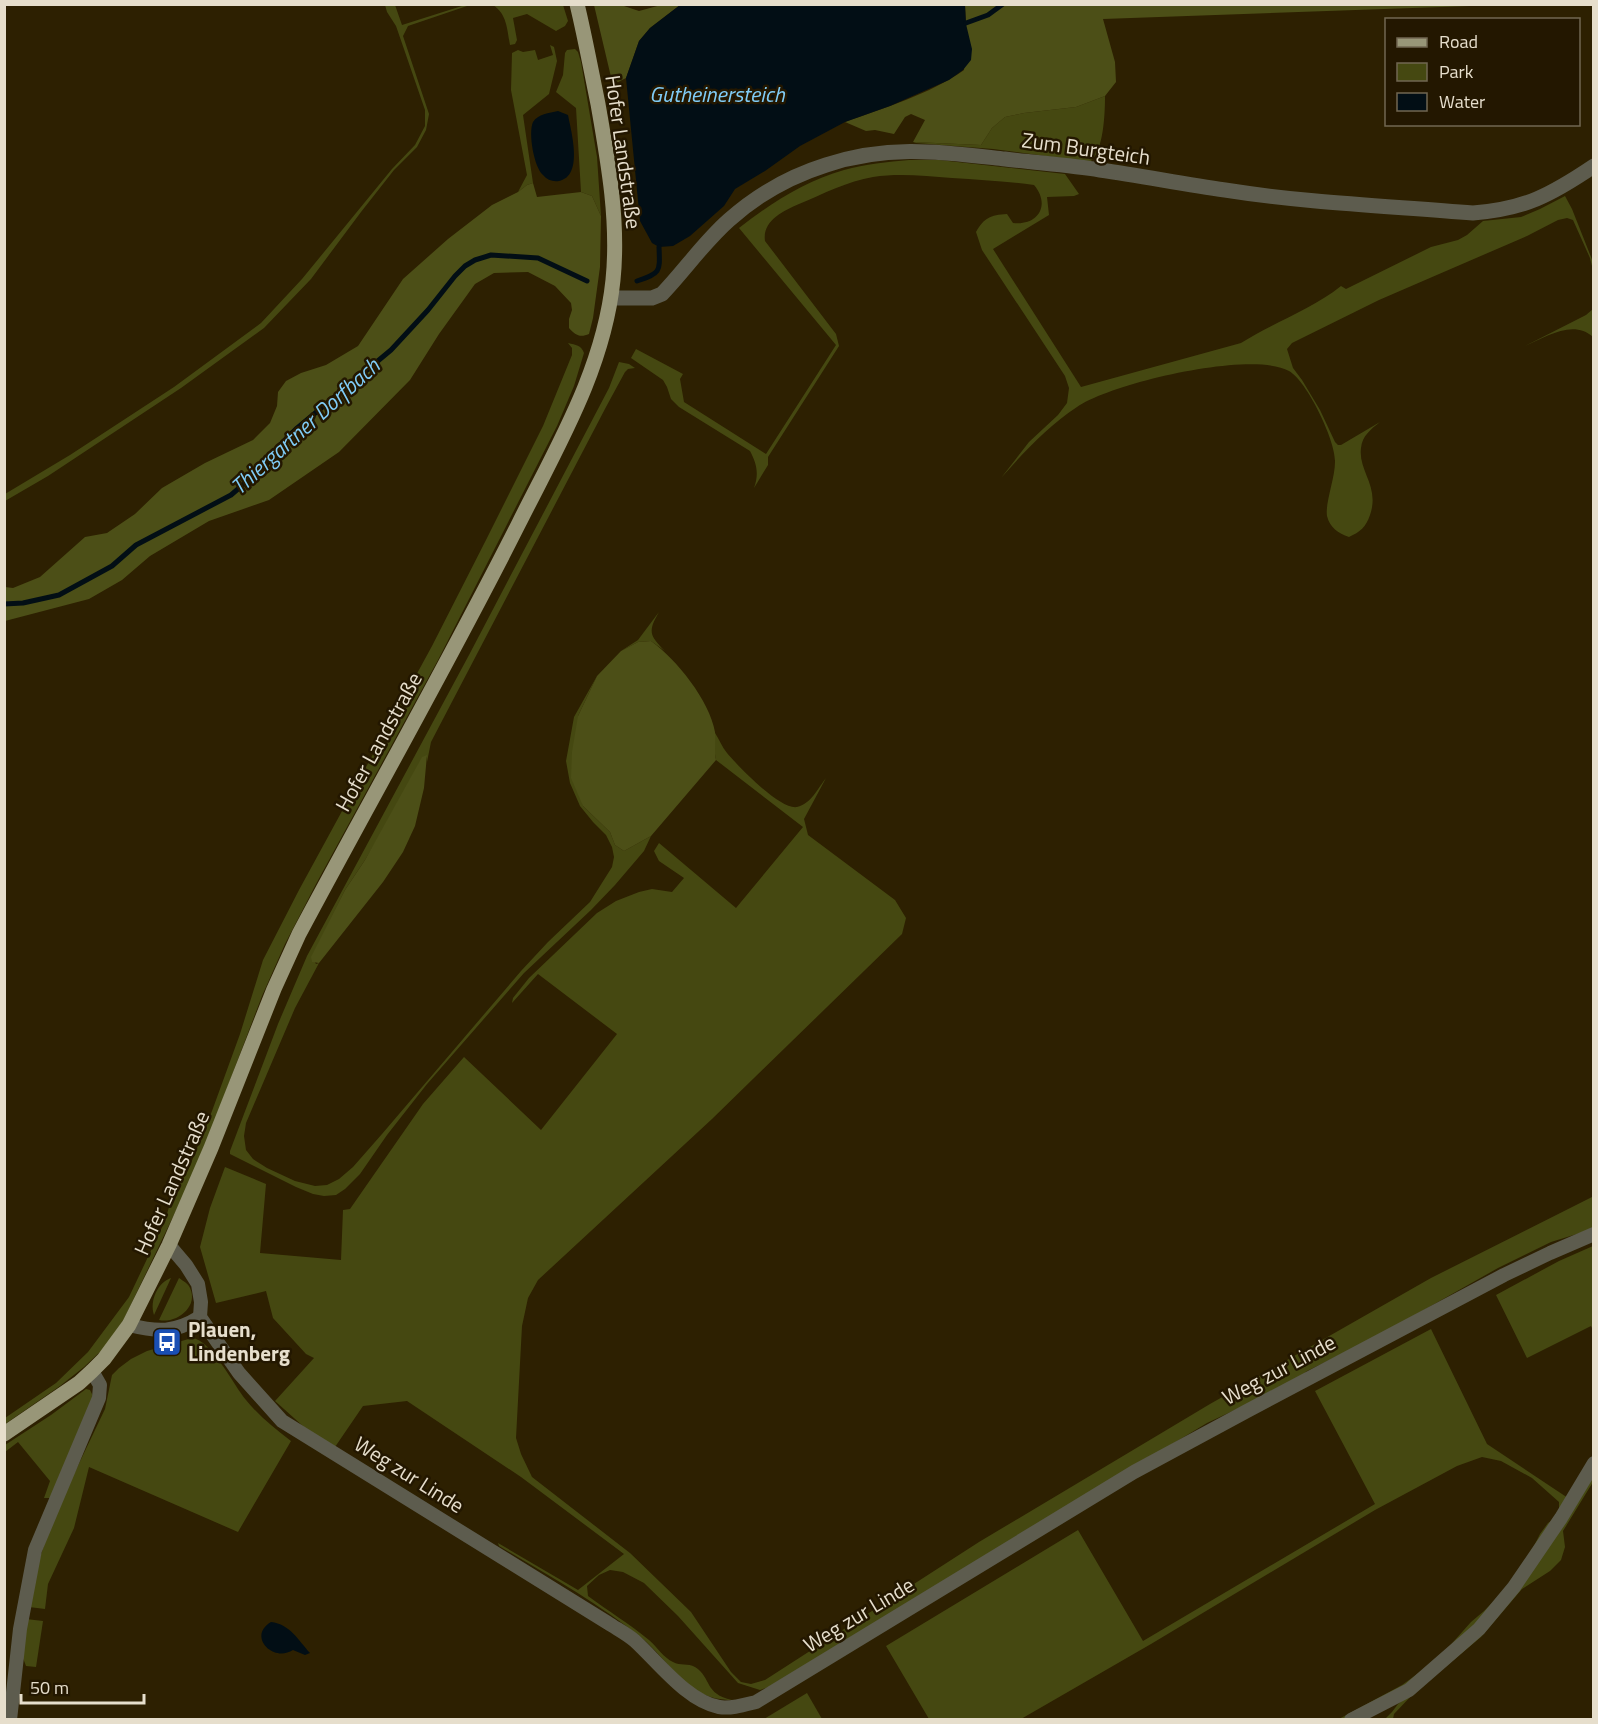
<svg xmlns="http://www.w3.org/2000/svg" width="1598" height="1724" viewBox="0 0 1598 1724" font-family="'Titillium Web',sans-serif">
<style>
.green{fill:#454811}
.forest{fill:#4c4f17}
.water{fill:#020e15}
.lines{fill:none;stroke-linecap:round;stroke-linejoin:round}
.stream{stroke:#020e15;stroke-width:5}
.minor{stroke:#5d5c4e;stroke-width:14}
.tertiary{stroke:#5d5c4e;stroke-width:15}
.primary{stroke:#989678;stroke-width:15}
.labels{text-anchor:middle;stroke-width:5;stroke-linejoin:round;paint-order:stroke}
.street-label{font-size:21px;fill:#e6decc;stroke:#231700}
.poi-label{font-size:21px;font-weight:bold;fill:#e6decc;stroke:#231700;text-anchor:start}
.water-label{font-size:22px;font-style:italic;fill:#80ccf6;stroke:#231700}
</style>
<rect width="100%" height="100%" fill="#2d2001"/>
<g class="green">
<path d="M 385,5 L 395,5 L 402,25 L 465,5 L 470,5 L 408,26 L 403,36 L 429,114 L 426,130 L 417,147 L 394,170 L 361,212 L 311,279 L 264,328 L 181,388 L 48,476 L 5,501 L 5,494 L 70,455 L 174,387 L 261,323 L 302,279 L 392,169 L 415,145 L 425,126 L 425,110 L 396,26 L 387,12 Z"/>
<path d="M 493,5 L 563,5 L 568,21 L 565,26 L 556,31 L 527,14 L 513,18 L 517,40 L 515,44 L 510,45 C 507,29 507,14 493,5 Z"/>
<path d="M 550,45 L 554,47 L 557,61 L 549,94 L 523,115 L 533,183 L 527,185 L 518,192 L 527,175 L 511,90 L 512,53 L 518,50 L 523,52 L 535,50 L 538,60 L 553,55 Z"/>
<path d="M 575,49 L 578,52 L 581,62 L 597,157 L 601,216 L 592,196 L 581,192 L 576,108 L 556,92 L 563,75 L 565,53 L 567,50 Z"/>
<path d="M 1105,96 C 1105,112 1104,151 1090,162 L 993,149 L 916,143 L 913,142 L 981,145 L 992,128 L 1005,117 L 1024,113 L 1076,107 Z"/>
<path d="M 909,160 L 939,160 L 1065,174 L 1079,194 L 1074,196 L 1047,197 L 1049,215 L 993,249 L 1081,387 L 1241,343 C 1274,322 1311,310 1341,286 L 1346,289 L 1431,247 L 1458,240 L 1467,235 L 1483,221 L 1521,217 L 1540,209 L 1565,196 L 1572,209 L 1593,262 L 1593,270 L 1590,258 L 1573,220 L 1567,218 L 1558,220 L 1527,236 L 1379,300 L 1292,343 L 1287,349 L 1293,368 L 1302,380 L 1320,410 L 1335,442 L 1338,445 L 1341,445 L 1380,422 C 1371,429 1362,436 1361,448 C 1358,471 1380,486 1370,515 C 1366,527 1360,532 1349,537 C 1338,533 1330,528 1327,516 C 1325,503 1335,478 1335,462 C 1336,441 1307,381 1289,371 C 1252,350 1112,383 1077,407 C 1048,426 1024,452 1001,478 L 1029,442 L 1058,415 L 1067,403 L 1069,388 L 1065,376 L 982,250 L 976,232 C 984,218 990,215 1007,214 L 1013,223 C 1038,226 1051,205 1034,185 C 1007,181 979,180 952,178 C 925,176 899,173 873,177 C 848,181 823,194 799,204 C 783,211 762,221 765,241 L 836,334 L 839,346 L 768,457 L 768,465 L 754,488 C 759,474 757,464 750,451 L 679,407 L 671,399 L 667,387 L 663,380 L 631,358 L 636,349 L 683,374 L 680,379 L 684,402 L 766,454 L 836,345 L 739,228 C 771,203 805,181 844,170 C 865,164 888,162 909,160 Z"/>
<path d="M 1593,309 L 1593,337 C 1573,319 1546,337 1525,346 L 1586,315 Z"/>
<path d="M 568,343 C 576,345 581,345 584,353 L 574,386 L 557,426 L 438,660 L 316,884 L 285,944 L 262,996 L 205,1146 L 182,1198 L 123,1321 L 104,1348 L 84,1367 L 60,1386 L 5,1424 L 5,1418 L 56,1383 L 88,1352 L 129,1297 L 165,1221 L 173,1193 L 189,1168 L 212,1111 L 240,1034 L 263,960 L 299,890 L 432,646 L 487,538 L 543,426 L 572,355 L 572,348 Z"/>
<path d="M 619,362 L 629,364 L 635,368 L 628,369 L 625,372 L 606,407 L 431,742 L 427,762 L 427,756 L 365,860 L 345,890 L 312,957 L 316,964 L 319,963 L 295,1008 L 246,1123 L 244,1136 L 246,1150 L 253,1159 L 267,1168 L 295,1181 L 315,1186 L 327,1185 L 339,1179 L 353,1167 L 382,1134 L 521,971 L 548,942 L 590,902 L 612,867 L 614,857 L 612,847 L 606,835 L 593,822 L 580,806 L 570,783 L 566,761 L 574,717 L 597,676 L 578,716 L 583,806 L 610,832 L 615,845 L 624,851 L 651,836 L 644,851 L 615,885 L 591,910 L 524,973 L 427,1084 L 387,1135 L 360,1174 L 345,1189 L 336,1195 L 324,1196 L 313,1194 L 296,1187 L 230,1154 L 230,1151 L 278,1024 L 307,956 L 469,655 L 609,388 Z"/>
<path d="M 659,612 C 648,631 649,635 665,651 L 651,641 L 638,642 L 621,651 L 638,640 Z"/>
<path d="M 715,733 C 719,739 722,747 727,753 C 738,766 780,810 797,807 C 811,804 818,788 826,778 L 804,819 L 808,835 L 895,900 L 906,918 L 902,934 L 712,1119 L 538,1280 L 528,1298 L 522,1326 L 516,1438 L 521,1454 L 532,1477 L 630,1553 L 691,1612 L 731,1672 L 741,1682 L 751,1684 L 765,1680 L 979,1542 L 1210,1404 L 1431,1278 L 1594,1196 L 1593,1229 L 1551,1242 L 1498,1268 L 1376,1337 L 1307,1371 L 1292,1383 L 1207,1423 L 769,1687 L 760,1690 L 738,1683 L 678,1616 L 644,1583 L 623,1572 L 610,1570 L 599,1575 L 587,1586 L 588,1596 C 608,1611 630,1624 649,1640 C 657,1647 664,1658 673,1662 C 680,1666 688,1663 695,1667 C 712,1678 704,1694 732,1700 C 721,1700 711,1698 701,1693 C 679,1682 662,1655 643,1639 C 598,1603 548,1575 499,1546 L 498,1543 L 578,1590 L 624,1554 L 521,1477 L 407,1401 L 363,1406 L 335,1447 L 304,1427 L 275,1401 L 314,1358 L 306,1354 L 273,1318 L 266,1291 L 216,1303 L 200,1247 L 210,1208 L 225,1167 L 266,1184 L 260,1253 L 341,1260 L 343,1210 L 350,1209 L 423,1104 L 464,1057 L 541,1130 L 617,1034 L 538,974 L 512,1003 L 513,998 L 529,978 L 597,913 L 616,901 L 639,892 L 652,889 L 672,892 L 684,878 L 659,861 L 654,851 L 659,843 L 736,908 L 803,827 L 716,760 L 715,754 Z"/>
<path d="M 1593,1246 L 1593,1330 L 1591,1326 L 1527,1358 L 1496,1295 L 1559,1261 Z"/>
<path d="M 171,1278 L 154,1315 C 149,1301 158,1282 171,1278 Z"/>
<path d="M 179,1278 C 183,1281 188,1283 190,1288 C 199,1307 176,1324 159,1320 Z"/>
<path d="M 1431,1329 L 1487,1444 L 1568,1498 L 1559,1512 L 1559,1502 L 1532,1478 L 1501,1461 L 1482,1457 L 1457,1466 L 1375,1510 L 1151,1644 L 1021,1719 L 929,1719 L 886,1646 L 1078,1530 L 1143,1641 L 1375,1504 L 1315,1391 Z"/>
<path d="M 192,1338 C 211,1339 234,1386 246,1400 C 259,1416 275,1429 291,1441 L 238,1532 L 89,1467 L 74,1528 L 48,1584 L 45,1609 L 29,1607 L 30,1588 L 53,1518 L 105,1409 L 112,1375 L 119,1368 L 131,1359 L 147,1351 Z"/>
<path d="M 86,1389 L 90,1390 L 93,1396 L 52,1498 L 44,1498 L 50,1481 L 18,1442 L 5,1452 L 5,1445 L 51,1415 Z"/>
<path d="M 1593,1474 L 1593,1482 L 1563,1531 L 1565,1547 L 1561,1560 L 1550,1571 L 1522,1589 L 1481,1637 L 1413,1694 L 1394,1714 L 1393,1719 L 1384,1720 L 1392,1712 L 1398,1704 L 1438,1671 L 1478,1635 Z"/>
<path d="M 1554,1519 L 1510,1587 L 1447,1655 L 1384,1700 L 1343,1719 L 1337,1720 L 1402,1685 L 1438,1659 L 1471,1622 L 1484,1611 L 1505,1590 L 1529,1556 L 1540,1534 L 1548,1523 Z"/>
<path d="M 26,1619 L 43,1621 L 36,1667 L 26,1666 L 23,1658 Z"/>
<path d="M 807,1693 L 822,1719 L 764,1719 Z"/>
</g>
<g class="forest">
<path d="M 1469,4 L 1470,6 L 1103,19 L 1115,62 L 1116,82 L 1105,96 L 1076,107 L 1024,113 L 1005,117 L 992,128 L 981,145 L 913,142 L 925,120 L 911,114 L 905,117 L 894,134 L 875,130 L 866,131 L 845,122 C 884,108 930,94 964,70 L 966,24 L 965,5 Z"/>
<path d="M 594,5 L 621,5 L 639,11 L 661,5 L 680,5 L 650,28 L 639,41 L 626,78 L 618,82 L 611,77 Z"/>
<path d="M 533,183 L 537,197 L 581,192 L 592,196 L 601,216 L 600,267 L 593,318 L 589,334 C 580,338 575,335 569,328 L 569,319 L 572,310 L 571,303 L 555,286 L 528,272 L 494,273 L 475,284 L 439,334 L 410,380 L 339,452 L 269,500 L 209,521 L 150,556 L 122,580 L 89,599 L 5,621 L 5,587 L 13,588 L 40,577 L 85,537 L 107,533 L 135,514 L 162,488 L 205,463 L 253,440 L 270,423 L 277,406 L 278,392 L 286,381 L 301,373 L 326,365 L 358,346 L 403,279 L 448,239 L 492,205 L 518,192 L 527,185 Z"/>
<path d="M 651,641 C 677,660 709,700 715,732 C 716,741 714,750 716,760 L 651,836 L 624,851 L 615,845 L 610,832 L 583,806 L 571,778 L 572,752 L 578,716 L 597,676 L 621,651 L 638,642 Z"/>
<path d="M 427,755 L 424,788 L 415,826 L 403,852 L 383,882 L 319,963 L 312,962 L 311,957 L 345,890 L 365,860 L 422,757 Z"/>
</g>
<g class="water">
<path d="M 680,5 L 965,5 L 966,24 L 972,49 L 971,60 L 963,70 L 949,80 L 890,106 L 845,122 L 800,146 L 765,171 L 735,189 L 724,206 L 690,236 L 673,246 L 659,247 L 652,243 L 640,221 L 626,78 L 639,41 L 650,28 Z"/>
<path d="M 558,111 L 568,115 C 571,131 584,176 559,181 C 553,182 547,180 543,175 C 534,167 528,133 533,122 C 538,114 549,113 558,111 Z"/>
<path d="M 271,1622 C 290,1624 299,1641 310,1653 L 305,1655 L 293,1650 C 273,1663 247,1636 271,1622 Z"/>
</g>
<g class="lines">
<g class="stream">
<path d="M 966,23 L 988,15 L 1003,4"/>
<path d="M 637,281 C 661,273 660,272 659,247"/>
<path d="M 4,604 L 23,603 L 59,595 L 112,566 L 136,545 L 231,495 L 266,465 L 279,446 L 296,429 L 391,350 L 428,310 L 455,276 L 465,266 L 475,260 L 491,255 L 538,258 L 587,281"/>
</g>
<g class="minor">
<path d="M 169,1245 L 186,1265 L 198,1284 L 201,1302 L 200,1317 L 239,1373 L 282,1421 L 608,1623 C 617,1629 627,1634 635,1641 C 658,1662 687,1701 719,1707 C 731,1709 744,1705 756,1702 L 1134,1472 L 1247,1411 L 1504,1275 L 1550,1253 L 1594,1234"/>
<path d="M 129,1325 C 157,1332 175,1333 200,1317"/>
<path d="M 10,1720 L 20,1629 L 35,1550 L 99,1398 L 100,1385 L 92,1371"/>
<path d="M 1351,1720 L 1409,1690 L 1479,1629 L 1514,1587 L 1561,1518 L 1594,1463"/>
</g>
<path class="tertiary" d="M 611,298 L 652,298 L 662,294 C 685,270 704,242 729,220 C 757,195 791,176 826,165 C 889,144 942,152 1005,159 C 1037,163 1069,165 1100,170 C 1142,176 1183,184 1225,190 C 1307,203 1390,206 1473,213 C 1525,209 1551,195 1594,166"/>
<path class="primary" d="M 4,1434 L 79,1383 L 92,1371 L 104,1359 L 129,1325 L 169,1245 L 211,1148 L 274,989 L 299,934 C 372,797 449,662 519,523 C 558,445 604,368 613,280 C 619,221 608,161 598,104 C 591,70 585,37 577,4"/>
</g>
<defs>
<g id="bus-square" transform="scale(1.5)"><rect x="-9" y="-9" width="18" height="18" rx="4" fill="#1a4fb4" stroke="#231700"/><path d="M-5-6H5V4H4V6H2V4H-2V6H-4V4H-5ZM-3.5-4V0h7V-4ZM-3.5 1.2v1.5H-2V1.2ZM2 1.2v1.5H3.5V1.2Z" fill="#fff"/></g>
</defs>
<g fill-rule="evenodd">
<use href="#bus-square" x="167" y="1342"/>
</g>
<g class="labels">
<g class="street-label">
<text transform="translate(1086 149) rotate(8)" y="7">Zum Burgteich</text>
<text transform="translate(623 152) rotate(82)" y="7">Hofer Landstraße</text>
<text transform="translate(379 742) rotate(-61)" y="7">Hofer Landstraße</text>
<text transform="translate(172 1183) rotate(-66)" y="7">Hofer Landstraße</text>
<text transform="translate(1279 1370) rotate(-28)" y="7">Weg zur Linde</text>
<text transform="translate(409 1475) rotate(32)" y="7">Weg zur Linde</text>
<text transform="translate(859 1615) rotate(-31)" y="7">Weg zur Linde</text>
</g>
<g class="poi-label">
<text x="188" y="1337">Plauen,<tspan x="188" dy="24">Lindenberg</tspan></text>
</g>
<g class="water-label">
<text x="717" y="102">Gutheinersteich</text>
<text transform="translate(305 426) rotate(-42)" y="8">Thiergartner Dorfbach</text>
</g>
</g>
<rect width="1598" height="1724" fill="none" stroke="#e6decc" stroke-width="12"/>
<rect x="1385" y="18" width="195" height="108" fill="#231700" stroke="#716752" stroke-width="1.5"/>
<rect x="1397" y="38" width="30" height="9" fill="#989678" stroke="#716752" stroke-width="1.5"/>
<text x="1439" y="48" font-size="18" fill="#e6decc">Road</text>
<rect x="1397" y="63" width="30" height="18" fill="#454811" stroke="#716752" stroke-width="1.5"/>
<text x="1439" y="78" font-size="18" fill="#e6decc">Park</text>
<rect x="1397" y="93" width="30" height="18" fill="#020e15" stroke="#716752" stroke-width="1.5"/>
<text x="1439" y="108" font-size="18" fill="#e6decc">Water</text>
<path d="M21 1694v9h123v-9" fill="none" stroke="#e6decc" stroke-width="3"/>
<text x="30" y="1694" font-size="18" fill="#e6decc" stroke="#231700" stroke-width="4.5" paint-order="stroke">50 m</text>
</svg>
